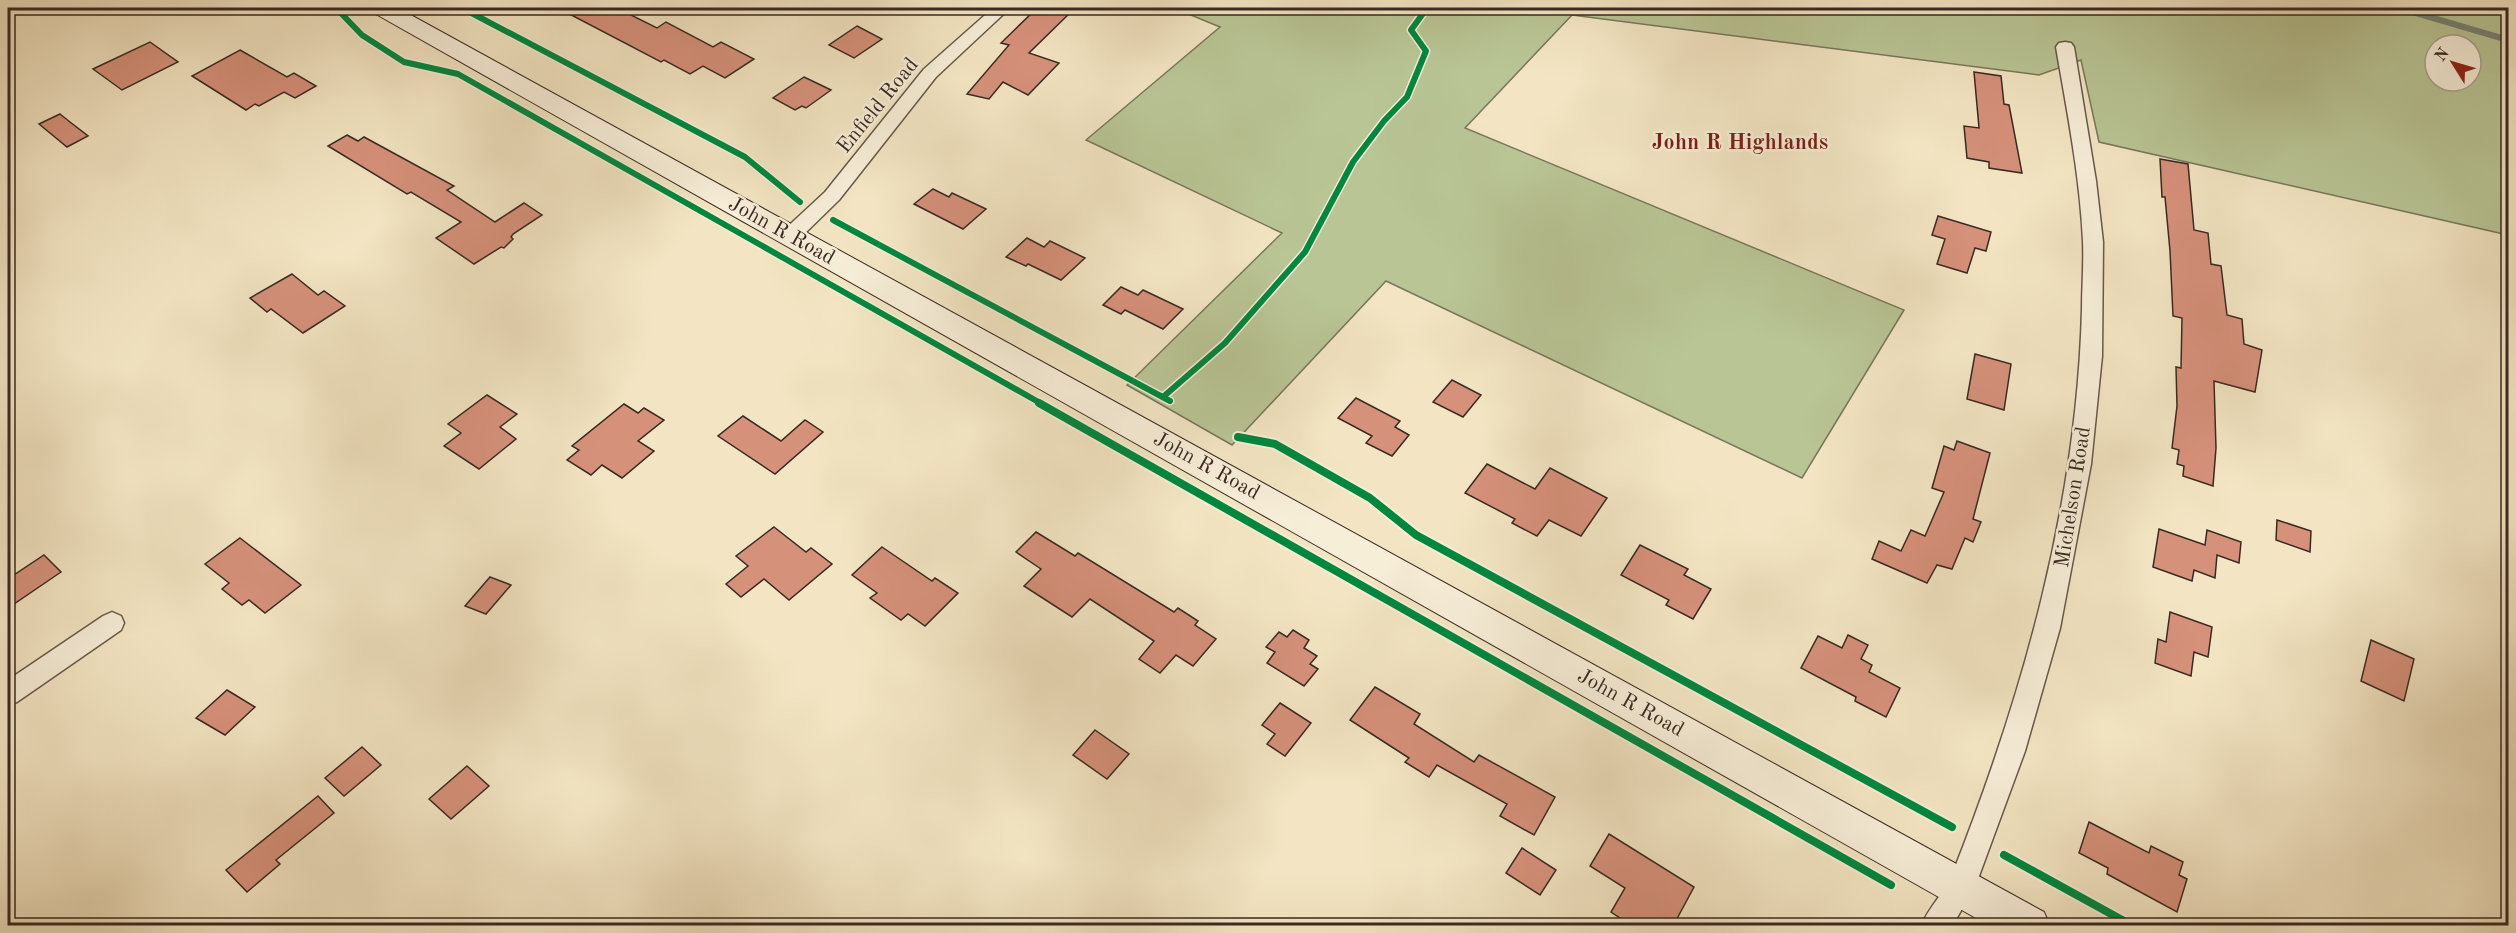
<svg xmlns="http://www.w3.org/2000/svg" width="2516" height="933" viewBox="0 0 2516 933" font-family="'Old Standard TT',serif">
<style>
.green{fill:#b9c595;stroke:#79775c;stroke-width:1.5;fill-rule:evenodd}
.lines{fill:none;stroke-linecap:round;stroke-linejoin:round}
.stream{stroke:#758476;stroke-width:6}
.building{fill:#d6917b;stroke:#392923;stroke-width:1.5}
.minor-casing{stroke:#68584b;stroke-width:3}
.secondary-casing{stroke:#392923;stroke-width:2}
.minor{fill:#f7eed8;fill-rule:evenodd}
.secondary{fill:#f7eed8;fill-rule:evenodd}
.cycleway-far1-casing{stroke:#f7eed8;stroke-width:9}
.cycleway-casing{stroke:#f7eed8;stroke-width:12}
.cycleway-far1{stroke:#00873e;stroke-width:6}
.cycleway{stroke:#00873e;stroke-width:8}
.labels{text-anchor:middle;stroke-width:5;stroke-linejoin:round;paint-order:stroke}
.street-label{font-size:21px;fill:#392923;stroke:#f7eed8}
.neighbourhood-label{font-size:22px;font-weight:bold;fill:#7a1f14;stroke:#f7eed8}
</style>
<rect width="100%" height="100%" fill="#f3e5c3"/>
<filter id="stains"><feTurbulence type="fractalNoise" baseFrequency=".00333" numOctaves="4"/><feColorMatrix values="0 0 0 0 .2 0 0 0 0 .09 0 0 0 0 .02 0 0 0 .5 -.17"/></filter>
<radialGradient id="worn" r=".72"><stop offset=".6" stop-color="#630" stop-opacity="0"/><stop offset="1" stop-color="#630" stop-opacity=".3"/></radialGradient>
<path class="green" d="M 1174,8 L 2508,8 L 2508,235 L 2099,142 L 2081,60 L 2039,75 L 1572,15 L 1465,128 L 1904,310 L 1802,478 L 1386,281 L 1232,445 L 1127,385 L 1282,233 L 1086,140 L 1220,27 ZM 2435,45 L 2471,45 L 2471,81 L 2435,81 Z"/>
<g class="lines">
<path class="stream" d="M 2399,8 L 2508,40"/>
</g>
<g class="building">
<path d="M 558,8 L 617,8 L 657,28 L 666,22 L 713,47 L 721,42 L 754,59 L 725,78 L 703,66 L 690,74 L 664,60 L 661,62 Z"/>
<path d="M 1037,8 L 1075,8 L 1029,53 L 1059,63 L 1028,95 L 1003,82 L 989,99 L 967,94 L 1009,45 L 1001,43 Z"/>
<path d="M 857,26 L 882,39 L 854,58 L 829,45 Z"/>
<path d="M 150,42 L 178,62 L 122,90 L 93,69 Z"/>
<path d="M 240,50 L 287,77 L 294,73 L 316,86 L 295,98 L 284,92 L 259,106 L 255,104 L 246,110 L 192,76 Z"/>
<path d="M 1974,72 L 2001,76 L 2004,104 L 2009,105 L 2022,173 L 1989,168 L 1989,162 L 1967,158 L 1964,126 L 1979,128 Z"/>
<path d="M 804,77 L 831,90 L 806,108 L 802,106 L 795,110 L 773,98 Z"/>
<path d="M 60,114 L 70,122 L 88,136 L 67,147 L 39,124 Z"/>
<path d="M 347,135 L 358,141 L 364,137 L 454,186 L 447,190 L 495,222 L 524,203 L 542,215 L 513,234 L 511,237 L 513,239 L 504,248 L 501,247 L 474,264 L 436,238 L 461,222 L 411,192 L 407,194 L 328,146 Z"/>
<path d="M 2160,159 L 2188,164 L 2194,230 L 2208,233 L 2211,264 L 2221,266 L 2227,315 L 2242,319 L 2244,344 L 2262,350 L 2255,392 L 2214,381 L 2216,448 L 2213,486 L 2183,476 L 2184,466 L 2177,464 L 2179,450 L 2172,448 L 2177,406 L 2176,367 L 2181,368 L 2182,318 L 2173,316 L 2170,251 L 2165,197 L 2162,197 Z"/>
<path d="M 933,189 L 949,197 L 952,193 L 986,209 L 963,229 L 914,204 Z"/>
<path d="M 1938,216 L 1991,232 L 1986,251 L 1975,248 L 1967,273 L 1937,264 L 1945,239 L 1932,235 Z"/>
<path d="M 1027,238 L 1044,247 L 1050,241 L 1085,258 L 1061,280 L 1028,264 L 1026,266 L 1006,257 Z"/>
<path d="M 292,274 L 318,295 L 324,291 L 345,306 L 303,333 L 271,309 L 267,312 L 250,298 Z"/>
<path d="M 1121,287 L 1138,295 L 1143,290 L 1183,309 L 1163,329 L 1125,310 L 1121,314 L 1103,305 Z"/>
<path d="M 1975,354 L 2011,364 L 2004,410 L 1967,399 Z"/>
<path d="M 1452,380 L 1481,395 L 1463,417 L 1433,402 Z"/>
<path d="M 487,395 L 517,414 L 500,427 L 516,439 L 479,469 L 444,446 L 461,433 L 448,424 Z"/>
<path d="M 1356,398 L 1400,421 L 1395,427 L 1409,435 L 1392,456 L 1366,443 L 1372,436 L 1338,418 Z"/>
<path d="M 624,404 L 638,413 L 644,408 L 664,420 L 638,441 L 654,451 L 622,478 L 602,465 L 591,475 L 567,460 L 579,450 L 572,446 Z"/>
<path d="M 743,416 L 781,441 L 805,420 L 823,432 L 775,474 L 718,436 Z"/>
<path d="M 1957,441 L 1990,453 L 1973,519 L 1981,522 L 1973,542 L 1965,538 L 1952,569 L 1937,565 L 1927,583 L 1872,559 L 1879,541 L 1901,551 L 1911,530 L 1925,536 L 1944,492 L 1932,488 L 1944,446 L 1954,450 Z"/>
<path d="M 1487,464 L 1535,489 L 1550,468 L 1607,498 L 1581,536 L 1549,520 L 1537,536 L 1512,523 L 1515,519 L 1465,493 Z"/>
<path d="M 2277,520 L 2311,531 L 2310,552 L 2276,540 Z"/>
<path d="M 774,527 L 806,552 L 811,548 L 832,564 L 789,600 L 764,579 L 741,597 L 726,584 L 748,566 L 736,556 Z"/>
<path d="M 2159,529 L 2205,545 L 2207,530 L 2241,542 L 2239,563 L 2217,555 L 2215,578 L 2194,570 L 2192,581 L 2153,567 Z"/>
<path d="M 1036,532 L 1075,556 L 1078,553 L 1174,612 L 1178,608 L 1198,621 L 1195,625 L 1216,639 L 1193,666 L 1176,655 L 1160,673 L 1139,659 L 1154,641 L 1090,599 L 1072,617 L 1024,586 L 1041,569 L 1016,552 Z"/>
<path d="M 240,538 L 301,585 L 265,613 L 249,600 L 242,605 L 222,589 L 229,583 L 205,564 Z"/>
<path d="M 1640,545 L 1688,569 L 1684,575 L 1711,589 L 1693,619 L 1666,605 L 1669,600 L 1621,575 Z"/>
<path d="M 882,547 L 932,581 L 935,578 L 958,593 L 925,626 L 908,614 L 901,620 L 870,598 L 877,593 L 852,575 Z"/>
<path d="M 44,555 L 61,572 L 8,608 L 8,579 Z"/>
<path d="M 490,577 L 511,585 L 486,614 L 465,606 Z"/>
<path d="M 2170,612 L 2212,627 L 2208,657 L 2194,652 L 2191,676 L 2155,663 L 2158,639 L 2166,642 Z"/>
<path d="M 1293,630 L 1309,640 L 1304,648 L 1317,656 L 1310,664 L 1318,669 L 1304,686 L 1267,663 L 1275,652 L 1266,647 L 1279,632 L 1287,637 Z"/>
<path d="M 1848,635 L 1868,645 L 1861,659 L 1872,665 L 1869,672 L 1900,688 L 1886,717 L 1855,701 L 1856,697 L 1801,668 L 1818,636 L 1842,648 Z"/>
<path d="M 2371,640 L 2414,659 L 2404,701 L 2361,681 Z"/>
<path d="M 1375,687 L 1420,714 L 1414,724 L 1474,762 L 1479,755 L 1555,797 L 1534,835 L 1500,816 L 1507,804 L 1437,765 L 1429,777 L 1405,762 L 1409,758 L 1350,720 Z"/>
<path d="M 227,690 L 255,707 L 225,735 L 196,718 Z"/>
<path d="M 1280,703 L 1311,723 L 1285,756 L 1267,744 L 1275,734 L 1262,725 Z"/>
<path d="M 1095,730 L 1129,754 L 1107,779 L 1073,755 Z"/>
<path d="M 362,747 L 381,765 L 344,796 L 325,778 Z"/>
<path d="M 467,766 L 489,786 L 451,819 L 429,799 Z"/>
<path d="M 318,796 L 334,813 L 276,860 L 280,864 L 247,892 L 226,870 Z"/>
<path d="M 2089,822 L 2149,853 L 2151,846 L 2183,862 L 2179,875 L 2187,879 L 2177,912 L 2107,874 L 2108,868 L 2079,853 Z"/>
<path d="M 1609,834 L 1694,887 L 1673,926 L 1632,926 L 1611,912 L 1625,888 L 1590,866 Z"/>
<path d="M 1522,848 L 1556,870 L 1540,895 L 1506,873 Z"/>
</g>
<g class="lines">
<g class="minor-casing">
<g id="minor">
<path d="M 993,8 L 1010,8 L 936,77 L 839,200 L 798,240 L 791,242 L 784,240 L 781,235 L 784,230 L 825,192 L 924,69 Z"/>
<path d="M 2065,42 L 2071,43 L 2074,47 L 2096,181 L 2103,242 L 2102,356 L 2091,464 L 2060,628 L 2025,751 L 1975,887 L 1952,926 L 1921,926 C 1929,907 1944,893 1952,875 C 2023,695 2077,505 2082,309 C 2082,287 2084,264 2083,241 C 2080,176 2067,111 2056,47 L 2059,43 Z"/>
<path d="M 112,612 L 121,616 L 124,623 L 121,630 L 17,702 L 8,705 L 8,680 L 103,616 Z"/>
</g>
</g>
<g class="secondary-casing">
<path id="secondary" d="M 370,8 L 398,8 L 2044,912 L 2050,926 L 1990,926 L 374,13 Z"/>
</g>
<use href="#minor" class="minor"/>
<use href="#secondary" class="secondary"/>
<g class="cycleway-far1-casing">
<g id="cycleway-far1">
<path d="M 336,8 L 362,35 L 404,62 L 458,74 L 1042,404"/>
<path d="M 462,8 L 745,157 L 800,202"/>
<path d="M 833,220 L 1170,401"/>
<path d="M 1163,397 L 1225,343 L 1305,252 L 1353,162 L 1384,121 L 1407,97 L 1426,51 L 1411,30 L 1427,8"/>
</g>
</g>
<g class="cycleway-casing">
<g id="cycleway">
<path d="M 1039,403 L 1891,885"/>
<path d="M 1238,437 L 1275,444 L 1370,498 L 1416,535 L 1952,827"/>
<path d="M 2004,855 L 2133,926"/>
</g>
</g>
<use href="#cycleway-far1" class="cycleway-far1"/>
<use href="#cycleway" class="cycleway"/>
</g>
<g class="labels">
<g class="street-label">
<text transform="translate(877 105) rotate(-51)" y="7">Enfield Road</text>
<text transform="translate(782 230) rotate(29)" y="7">John R Road</text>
<text transform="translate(1207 465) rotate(29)" y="7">John R Road</text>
<text transform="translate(2072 497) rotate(-81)" y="7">Michelson Road</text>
<text transform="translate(1631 702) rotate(29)" y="7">John R Road</text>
</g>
<g class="neighbourhood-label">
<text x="1740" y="149">John R Highlands</text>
</g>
</g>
<rect width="2516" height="933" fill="none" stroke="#f3e5c3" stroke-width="30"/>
<rect x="9" y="9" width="2498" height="915" fill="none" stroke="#392923" stroke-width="3"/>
<rect x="15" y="15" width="2486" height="903" fill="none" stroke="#392923" stroke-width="1.5"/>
<g transform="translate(2453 63) rotate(307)"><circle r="28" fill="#f7eed8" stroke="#ab9f90" stroke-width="1.5"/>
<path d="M0-4.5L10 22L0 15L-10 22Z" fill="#8f2418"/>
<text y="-9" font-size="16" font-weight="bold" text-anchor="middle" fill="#392923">N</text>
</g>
<rect width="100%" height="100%" filter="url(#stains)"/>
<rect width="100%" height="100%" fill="url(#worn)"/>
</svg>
